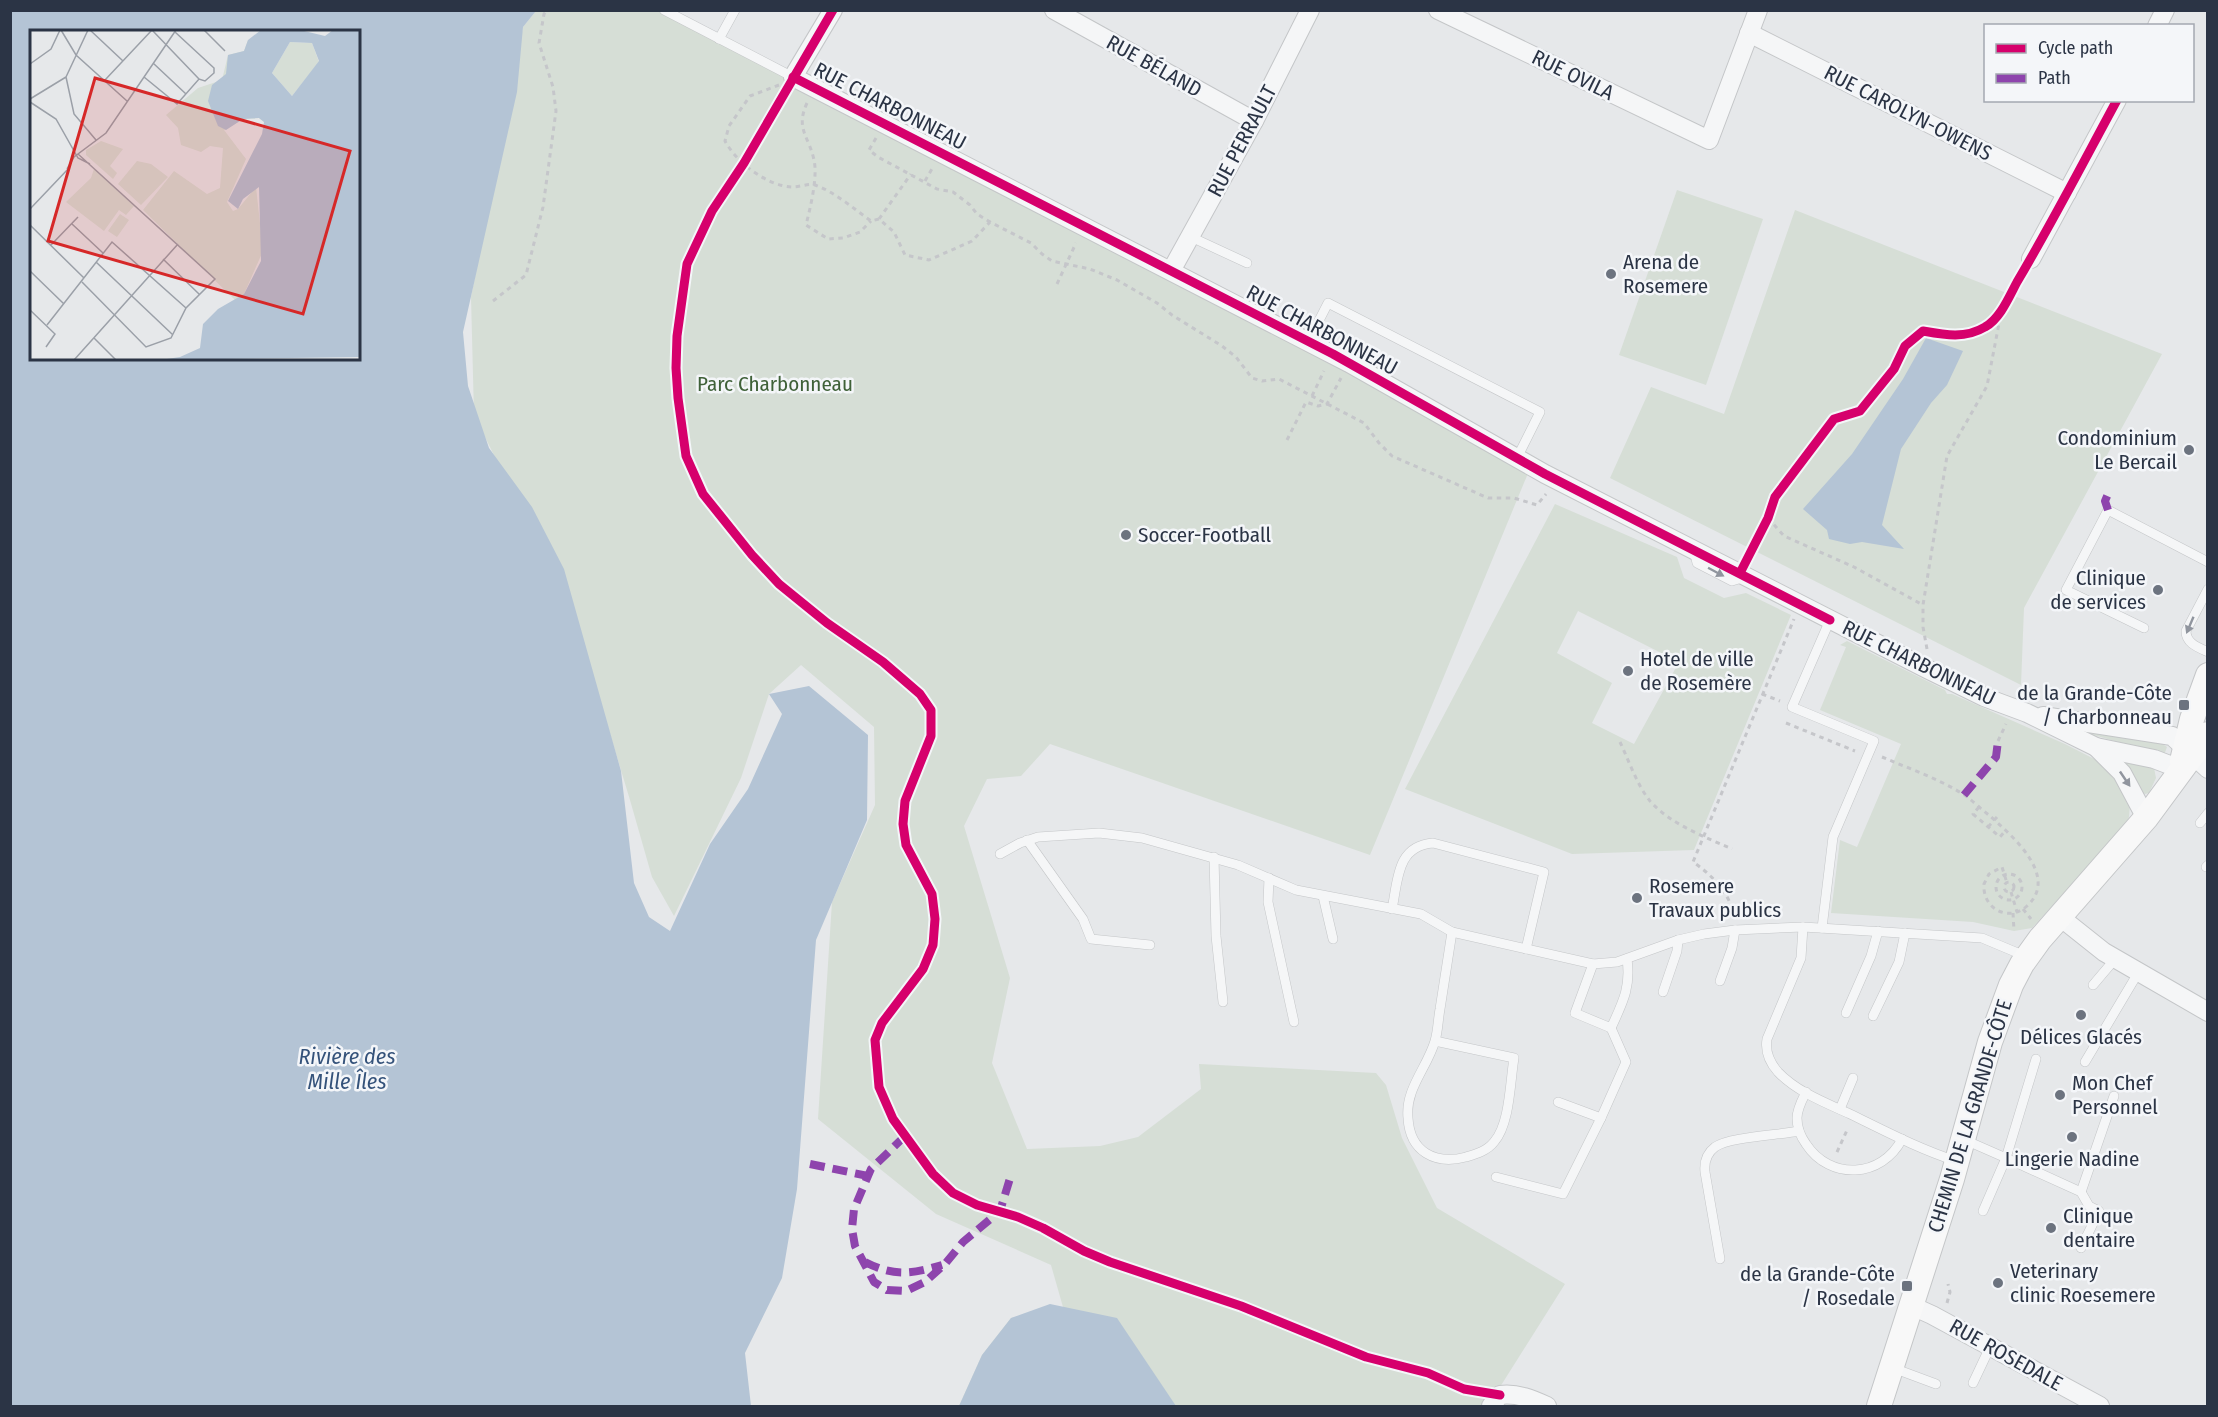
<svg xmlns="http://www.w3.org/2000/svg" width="2218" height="1417" viewBox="0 0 2218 1417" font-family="'Fira Sans Condensed',sans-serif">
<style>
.green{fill:#d6ded6;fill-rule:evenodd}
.water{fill:#b4c4d5;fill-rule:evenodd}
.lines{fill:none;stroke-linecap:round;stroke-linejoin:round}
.service-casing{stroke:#c4c6c8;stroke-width:10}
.minor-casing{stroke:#c4c6c8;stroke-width:20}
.secondary-casing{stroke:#c4c6c8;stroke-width:26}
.path{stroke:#c5c6ca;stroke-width:3;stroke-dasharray:4.5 4.5;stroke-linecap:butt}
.service{stroke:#f5f6f7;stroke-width:9}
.minor{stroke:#f5f6f7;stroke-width:18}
.secondary{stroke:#f8f8f8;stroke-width:24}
.quiet{stroke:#8e44ad;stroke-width:8;stroke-dasharray:15 8;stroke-linecap:butt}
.cycleway-casing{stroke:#f4f6f9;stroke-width:13}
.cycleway{stroke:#d6006c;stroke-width:9}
.oneway{fill:#90959e}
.poi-dot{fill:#6c737f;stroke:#f4f6f9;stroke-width:2}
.labels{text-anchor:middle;stroke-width:5;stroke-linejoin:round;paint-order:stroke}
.street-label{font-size:21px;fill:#2b3445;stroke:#f4f6f9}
.poi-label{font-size:21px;fill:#2b3445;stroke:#f4f6f9;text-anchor:start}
.park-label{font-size:21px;fill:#3f6138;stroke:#f4f6f9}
.water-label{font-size:22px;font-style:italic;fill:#34527a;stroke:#f4f6f9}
.inset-road{fill:none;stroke:#9ba0a8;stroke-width:1.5}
.view{fill:#d62828;fill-opacity:0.15;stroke:#d62828;stroke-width:3}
.inset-edge{fill:none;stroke:#2b3445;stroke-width:3}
</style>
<rect width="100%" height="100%" fill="#e6e8ea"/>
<g class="green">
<path d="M 673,10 L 1531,466 L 1370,855 L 1050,744 L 1021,776 L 987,779 L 964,826 L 1010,978 L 992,1063 L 1027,1149 L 1100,1146 L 1138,1137 L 1201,1089 L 1199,1064 L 1376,1073 L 1386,1085 L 1402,1138 L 1437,1208 L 1565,1284 L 1488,1406 L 959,1406 L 982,1355 L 1011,1318 L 1063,1307 L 1051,1265 L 936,1214 L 818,1119 L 832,902 L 875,805 L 874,727 L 801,665 L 769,694 L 741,778 L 674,916 L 652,877 L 630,800 L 575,618 L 474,415 L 471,297 L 523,27 L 536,11 Z"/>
<path d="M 1677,190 L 1763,219 L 1706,385 L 1619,355 Z"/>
<path d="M 1795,210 L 2162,354 L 2024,608 L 2021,685 L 1610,478 L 1651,387 L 1724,414 Z"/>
<path d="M 1555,504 L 1677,557 L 1684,578 L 1724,598 L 1746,593 L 1791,615 L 1694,850 L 1572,854 L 1405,789 ZM 1578,611 L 1679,662 L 1634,744 L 1592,723 L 1612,683 L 1557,653 Z"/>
<path d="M 1847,641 L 1945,690 L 1947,694 L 1952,694 L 2065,744 L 2104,764 L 2110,769 L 2130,804 L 2129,817 L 2125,826 L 2032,928 L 2014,931 L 1973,922 L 1831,913 L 1840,840 L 1857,847 L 1901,744 L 1820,710 L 1846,647 L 1840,645 Z"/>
<path d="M 2090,731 L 2161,743 L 2167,747 L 2164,755 L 2090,734 Z"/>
<path d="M 2123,758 L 2154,768 L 2156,778 L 2149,793 L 2145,794 L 2141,792 L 2121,764 Z"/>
</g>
<g class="water">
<path d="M 10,11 L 536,11 L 523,27 L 517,92 L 463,332 L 468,386 L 489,448 L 532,507 L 564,569 L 621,771 L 634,883 L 649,917 L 670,931 L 710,844 L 748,789 L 782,714 L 769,694 L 809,686 L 868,735 L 867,820 L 816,940 L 797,1189 L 782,1278 L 745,1353 L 751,1406 L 11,1406 ZM 32,32 L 358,32 L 358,358 L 32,358 Z"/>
<path d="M 1926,338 L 1963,351 L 1947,385 L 1931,403 L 1901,449 L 1882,525 L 1904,549 L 1862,542 L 1850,544 L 1829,539 L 1827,530 L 1803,509 L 1852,454 L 1903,379 Z"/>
<path d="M 1050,1304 L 1117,1318 L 1176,1406 L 959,1406 L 982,1355 L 1011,1318 Z"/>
</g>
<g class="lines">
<g class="service-casing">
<g id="service">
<path d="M 664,10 L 793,77"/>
<path d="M 719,39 L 735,10"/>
<path d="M 1191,237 L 1247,263"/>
<path d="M 1308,342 L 1328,303 L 1540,412 L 1517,458"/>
<path d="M 1694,550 L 1697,563 L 1732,581 L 1745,577"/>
<path d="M 2208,589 L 2186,631 C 2186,643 2197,647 2208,652"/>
<path d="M 2144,628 L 2066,590 L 2108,510 L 2208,562"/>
<path d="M 2200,823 L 2208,813"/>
<path d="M 1027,840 L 1083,919 L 1091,939 L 1150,945"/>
<path d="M 1000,854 L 1020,843 L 1038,837 L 1099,833 L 1142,838 L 1238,865 L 1296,890 L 1421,914 L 1452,932 L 1593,964 L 1617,962 L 1678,940 L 1704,934 L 1735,930 L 1803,927 L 1982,938 L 2025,956"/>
<path d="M 1214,857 L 1216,936 L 1223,1002"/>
<path d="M 2206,867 L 2208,865"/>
<path d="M 1269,878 L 1268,902 L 1294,1022"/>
<path d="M 1323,896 L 1333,939"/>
<path d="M 1392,909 C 1398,881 1396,846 1433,843 L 1544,872 L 1526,949"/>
<path d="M 1803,927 L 1801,958 L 1767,1039 C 1765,1051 1770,1063 1778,1072 C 1797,1092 1826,1103 1850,1114 C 1885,1131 1919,1149 1956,1161"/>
<path d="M 1822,928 L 1833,837 L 1874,741 L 1792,707 L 1830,620"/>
<path d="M 1593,964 L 1575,1013 L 1611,1028 C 1623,1002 1631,987 1627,959"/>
<path d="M 1720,981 L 1732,948 L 1735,930"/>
<path d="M 2093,985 L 2115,959"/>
<path d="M 1663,992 L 1677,951 L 1678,940"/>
<path d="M 1846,1013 L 1871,956 L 1878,931"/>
<path d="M 1873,1016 L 1899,962 L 1905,933"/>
<path d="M 1435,1041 L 1514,1058 C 1510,1082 1510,1124 1494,1142 C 1487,1151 1476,1154 1466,1157 C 1435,1165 1410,1152 1408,1118 C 1405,1089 1427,1068 1435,1041 C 1438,1031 1438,1020 1440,1009 C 1444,984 1448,958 1452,932"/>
<path d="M 2085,1062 L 2138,973"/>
<path d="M 1806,1092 C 1802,1100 1797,1109 1797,1118 C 1797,1127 1801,1137 1806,1144 C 1830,1181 1882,1178 1902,1139"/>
<path d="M 1558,1102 L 1601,1118"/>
<path d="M 1840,1109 L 1853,1078"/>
<path d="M 1965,1140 L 2006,1158 L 2036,1059"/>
<path d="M 1496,1177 L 1563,1194 L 1601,1118 L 1626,1062 L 1611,1028"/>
<path d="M 2081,1192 L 2114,1096"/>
<path d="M 1983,1211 L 2006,1158 L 2081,1192 L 2089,1206 L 2099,1211 L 2081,1248"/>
<path d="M 1720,1259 L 1705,1172 C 1704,1162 1707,1153 1715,1147 C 1729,1137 1780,1135 1799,1131"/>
<path d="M 1893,1368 L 1936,1384"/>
<path d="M 1973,1383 L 1990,1347"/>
</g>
</g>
<g class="minor-casing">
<g id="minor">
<path d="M 833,10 L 793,77 L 1349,363 L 1545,474 L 1927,669 L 1984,697 L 2027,713 L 2096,747 L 2154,759 L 2180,769"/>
<path d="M 1054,10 L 1254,121"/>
<path d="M 1438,10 L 1709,140 L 1758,10"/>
<path d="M 2157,26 L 2165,10"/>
<path d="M 1749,33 L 2067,193"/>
<path d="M 2031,259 L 2117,100"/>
<path d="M 1171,271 L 1254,121 L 1310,10"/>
<path d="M 2043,716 L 2172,736 L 2208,769"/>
<path d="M 2096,747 L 2122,773 L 2146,818"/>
<path d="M 2060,917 L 2104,952 L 2208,1012"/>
<path d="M 1912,1306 L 1932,1315 L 2100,1406"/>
<path d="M 1491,1406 L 1500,1395 C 1518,1393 1532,1399 1547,1406"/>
</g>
</g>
<g class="secondary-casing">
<g id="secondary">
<path d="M 2182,761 L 2192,719 L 2208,675"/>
<path d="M 1879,1406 L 1952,1179 L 1990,1042 L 2011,985 L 2022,964 L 2040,939 L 2146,818 L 2208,734"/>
</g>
</g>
<g class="path">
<path d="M 779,85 L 750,96 L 729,126 L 725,141 C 736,162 767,186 792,187 C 800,187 809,183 815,185 C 835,192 854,209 871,221 L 879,219 L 894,232 L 905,255 L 929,260 L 972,241 L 990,222 L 1031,243 L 1042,254 L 1052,261 L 1090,269 L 1117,280 L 1157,303 L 1172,315 L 1222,346 L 1236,357 L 1252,378 L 1262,381 L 1279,379 L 1364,423 L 1379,443 L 1392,456 L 1488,498 L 1514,498 L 1537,505 L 1546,494"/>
<path d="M 807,103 C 795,129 809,136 814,160 C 818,177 810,209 806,225 L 828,239 L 843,238 L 860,232 L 871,221"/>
<path d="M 876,138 L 869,150 L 878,157 L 937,189 L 953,192 L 970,205 L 977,214 L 990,222"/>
<path d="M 925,181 L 933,167"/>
<path d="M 879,219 L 911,174"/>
<path d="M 1057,284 L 1076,243"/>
<path d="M 493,301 L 526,275 L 543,207 L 556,111 L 553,87 L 539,43 L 544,14 L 547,10"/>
<path d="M 1312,396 L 1324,371"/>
<path d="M 1287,440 L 1306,402 L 1318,406 L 1327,404 L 1341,378"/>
<path d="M 1768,518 L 1784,536 L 1854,567 L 1923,605"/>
<path d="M 1927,649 L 1923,627 L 1923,605 L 1947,456 L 1987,386 L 2002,308"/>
<path d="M 1762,694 L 1780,701"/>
<path d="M 1786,723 L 1855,751"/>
<path d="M 1998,741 L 2006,724"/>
<path d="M 1620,742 C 1629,761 1637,785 1650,801 C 1670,824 1705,837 1732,849"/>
<path d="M 1882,757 C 1910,769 1940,779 1966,796 C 1974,802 1982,810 1990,816 C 2011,835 2060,876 2027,906 C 2008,923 1982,908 1984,884 L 1989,874 L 2002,867 L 2007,883"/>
<path d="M 1979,807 L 1973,814 L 2000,837 L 2006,830"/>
<path d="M 1988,827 L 1997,817"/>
<circle cx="2009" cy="887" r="13"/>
<circle cx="2009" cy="887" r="5"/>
<path d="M 2011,892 L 2017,912"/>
<path d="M 2023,909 L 2031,919"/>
<path d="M 2013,913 L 2014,931"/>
<path d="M 1734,918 C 1732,895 1711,874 1693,862 L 1794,619"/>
<path d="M 1837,1152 L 1848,1128"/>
<path d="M 1947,1303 L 1950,1292 L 1948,1284"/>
</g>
<use href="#service" class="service"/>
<use href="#minor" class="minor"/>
<use href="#secondary" class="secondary"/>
<g class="quiet">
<path d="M 2108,510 L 2105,501 L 2108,494"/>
<path d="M 1964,795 L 1996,757 L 1998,741"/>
<path d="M 905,1136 L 871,1169 L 854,1209 L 852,1229 L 855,1246 L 874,1282 L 887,1290 L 906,1291 L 925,1282 L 945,1264 L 963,1242 L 1000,1211 L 1011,1175"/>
<path d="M 810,1164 L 868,1176"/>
<path d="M 865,1262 C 894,1277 912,1274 942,1265"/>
</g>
<g class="cycleway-casing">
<g id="cycleway">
<path d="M 833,10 L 744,163 L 712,211 L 687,264 L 677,336 L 676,368 L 678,398 L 686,456 L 703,494 L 752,555 L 779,584 L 827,623 L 883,662 L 920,694 L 931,710 L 931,736 L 905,801 L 903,824 L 906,845 L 932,894 L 935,919 L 933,945 L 923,969 L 882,1023 L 875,1040 L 879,1087 L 893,1119 L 933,1174 L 953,1193 L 977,1205 L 1018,1217 L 1043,1228 L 1084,1251 L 1110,1262 L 1241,1306 L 1366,1357 L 1428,1373 L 1464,1389 L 1500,1395"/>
<path d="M 793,77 L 1333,354 L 1545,474 L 1830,620"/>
<path d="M 1740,573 L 1768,518 L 1775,497 L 1834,419 L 1860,411 L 1894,369 L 1905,346 L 1923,331 C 1945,335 1965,339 1985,327 C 2000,319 2009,297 2017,282 C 2052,223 2084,161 2117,100"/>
</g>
</g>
<use href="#cycleway" class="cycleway"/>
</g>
<defs><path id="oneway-solid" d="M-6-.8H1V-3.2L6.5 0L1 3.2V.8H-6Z" transform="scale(1.5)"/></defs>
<g class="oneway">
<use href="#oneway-solid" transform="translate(1716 572) rotate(28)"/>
<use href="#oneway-solid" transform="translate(2190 625) rotate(113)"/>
<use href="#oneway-solid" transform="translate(2125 779) rotate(56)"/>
</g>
<g class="poi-dot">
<circle cx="1611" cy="274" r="6"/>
<circle cx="2189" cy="450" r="6"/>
<circle cx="1126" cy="535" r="6"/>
<circle cx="2158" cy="590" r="6"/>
<circle cx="1628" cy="671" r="6"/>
<rect x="2178" y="699" width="12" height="12" rx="3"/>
<circle cx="1637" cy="898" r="6"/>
<circle cx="2081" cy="1015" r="6"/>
<circle cx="2060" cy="1095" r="6"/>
<circle cx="2072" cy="1137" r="6"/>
<circle cx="2051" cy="1228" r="6"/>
<circle cx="1998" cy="1283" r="6"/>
<rect x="1901" y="1280" width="12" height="12" rx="3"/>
</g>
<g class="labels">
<g class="street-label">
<text transform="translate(1154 66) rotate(29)" y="7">RUE BÉLAND</text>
<text transform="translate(1573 75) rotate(26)" y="7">RUE OVILA</text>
<text transform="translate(890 106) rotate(27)" y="7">RUE CHARBONNEAU</text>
<text transform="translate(1908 113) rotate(27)" y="7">RUE CAROLYN-OWENS</text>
<text transform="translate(1242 141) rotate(-62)" y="7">RUE PERRAULT</text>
<text transform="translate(1322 330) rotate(28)" y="7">RUE CHARBONNEAU</text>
<text transform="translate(1919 663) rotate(26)" y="7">RUE CHARBONNEAU</text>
<text transform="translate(1970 1116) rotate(-73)" y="7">CHEMIN DE LA GRANDE-CÔTE</text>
<text transform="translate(2006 1355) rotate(29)" y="7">RUE ROSEDALE</text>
</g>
<g class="poi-label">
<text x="1623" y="269">Arena de<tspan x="1623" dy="24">Rosemere</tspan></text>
<text x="2177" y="445" text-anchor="end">Condominium<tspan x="2177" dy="24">Le Bercail</tspan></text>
<text x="1138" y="542">Soccer-Football</text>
<text x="2146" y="585" text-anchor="end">Clinique<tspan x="2146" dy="24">de services</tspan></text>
<text x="1640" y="666">Hotel de ville<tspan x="1640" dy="24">de Rosemère</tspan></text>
<text x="2172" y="700" text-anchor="end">de la Grande-Côte<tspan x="2172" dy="24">/ Charbonneau</tspan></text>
<text x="1649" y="893">Rosemere<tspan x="1649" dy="24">Travaux publics</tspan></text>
<text x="2081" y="1044" text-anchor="middle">Délices Glacés</text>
<text x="2072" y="1090">Mon Chef<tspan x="2072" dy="24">Personnel</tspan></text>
<text x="2072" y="1166" text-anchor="middle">Lingerie Nadine</text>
<text x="2063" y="1223">Clinique<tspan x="2063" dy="24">dentaire</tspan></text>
<text x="2010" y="1278">Veterinary<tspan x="2010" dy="24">clinic Roesemere</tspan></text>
<text x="1895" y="1281" text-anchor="end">de la Grande-Côte<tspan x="1895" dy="24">/ Rosedale</tspan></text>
</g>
<g class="park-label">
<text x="775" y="391">Parc Charbonneau</text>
</g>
<g class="water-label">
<text x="347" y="1064">Rivière des<tspan x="347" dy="25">Mille Îles</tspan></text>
</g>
</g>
<g transform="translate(30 30)">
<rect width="330" height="330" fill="#e6e8ea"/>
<path d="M 218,10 L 234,92 L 229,88 L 213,89 L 194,100 L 216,129 L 197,172 L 203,181 L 208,179 L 226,157 L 233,221 L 214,264 L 205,270 L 113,180 L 144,141 L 177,164 L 190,158 L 193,118 L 180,116 L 171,122 L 151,115 L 148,98 L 136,85 L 168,58 L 192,50 L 198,25 L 214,21 ZM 260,12 L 282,13 L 289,32 L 262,66 L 242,43 ZM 71,111 L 93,119 L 80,136 L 87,143 L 83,149 L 56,125 L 56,120 ZM 107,131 L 121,134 L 138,147 L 111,175 L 88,154 ZM 64,139 L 104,176 L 96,185 L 89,180 L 74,201 L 36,172 L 61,148 ZM 90,184 L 99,190 L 87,207 L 78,201 Z" fill="#d6ded6"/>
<path d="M 231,0 L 270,0 L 295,6 L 303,0 L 330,0 L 330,327 L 130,330 L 150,327 L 170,318 L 173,294 L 188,279 L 214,264 L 231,231 L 229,157 L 213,169 L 208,179 L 198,171 L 232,104 L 234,92 L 229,88 L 213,89 L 196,100 L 188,96 L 178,71 L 182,55 L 196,44 L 198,25 L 214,21 L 218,10 ZM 260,12 L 282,13 L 289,31 L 262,66 L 242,43 Z" fill="#b4c4d5" fill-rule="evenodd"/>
<path class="inset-road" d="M 31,0 L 46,25 L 97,71M 58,0 L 36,47 L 44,84 L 66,110M 60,0 L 93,31M 122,0 L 169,49M 174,0 L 195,21M 123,33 L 156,64M 0,34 L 21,19 L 30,0M 114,47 L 147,74 L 169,49 L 175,51 L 184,43 L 184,38 L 145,2M 75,50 L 122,0M 0,69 L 36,47M 0,72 L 26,89 L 48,128 L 60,134M 48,124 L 185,249 L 156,278 L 141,308 L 116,317 L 52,252M 37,139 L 44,127 L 76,103 L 146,0M 0,179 L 39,138M 42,194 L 73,223M 0,195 L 54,248M 21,215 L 48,187M 133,229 L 169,264M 66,232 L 143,305M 0,241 L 34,274M 0,280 L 25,304 L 16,317M 17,295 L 82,212 L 156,278M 64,308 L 86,330M 44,330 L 148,214"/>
<path class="view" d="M 65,48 L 320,121 L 273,284 L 18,211 Z"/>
<rect width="330" height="330" class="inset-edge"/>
</g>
<rect width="2218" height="1417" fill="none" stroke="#2b3445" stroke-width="24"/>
<rect x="1984" y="24" width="210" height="78" fill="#f4f6f9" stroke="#a4a8b1" stroke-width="1.5"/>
<rect x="1996" y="44" width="30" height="9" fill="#d6006c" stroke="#a4a8b1" stroke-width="1.5"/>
<text x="2038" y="54" font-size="18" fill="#2b3445">Cycle path</text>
<rect x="1996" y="74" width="30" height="9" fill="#8e44ad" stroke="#a4a8b1" stroke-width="1.5"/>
<text x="2038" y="84" font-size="18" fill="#2b3445">Path</text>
</svg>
